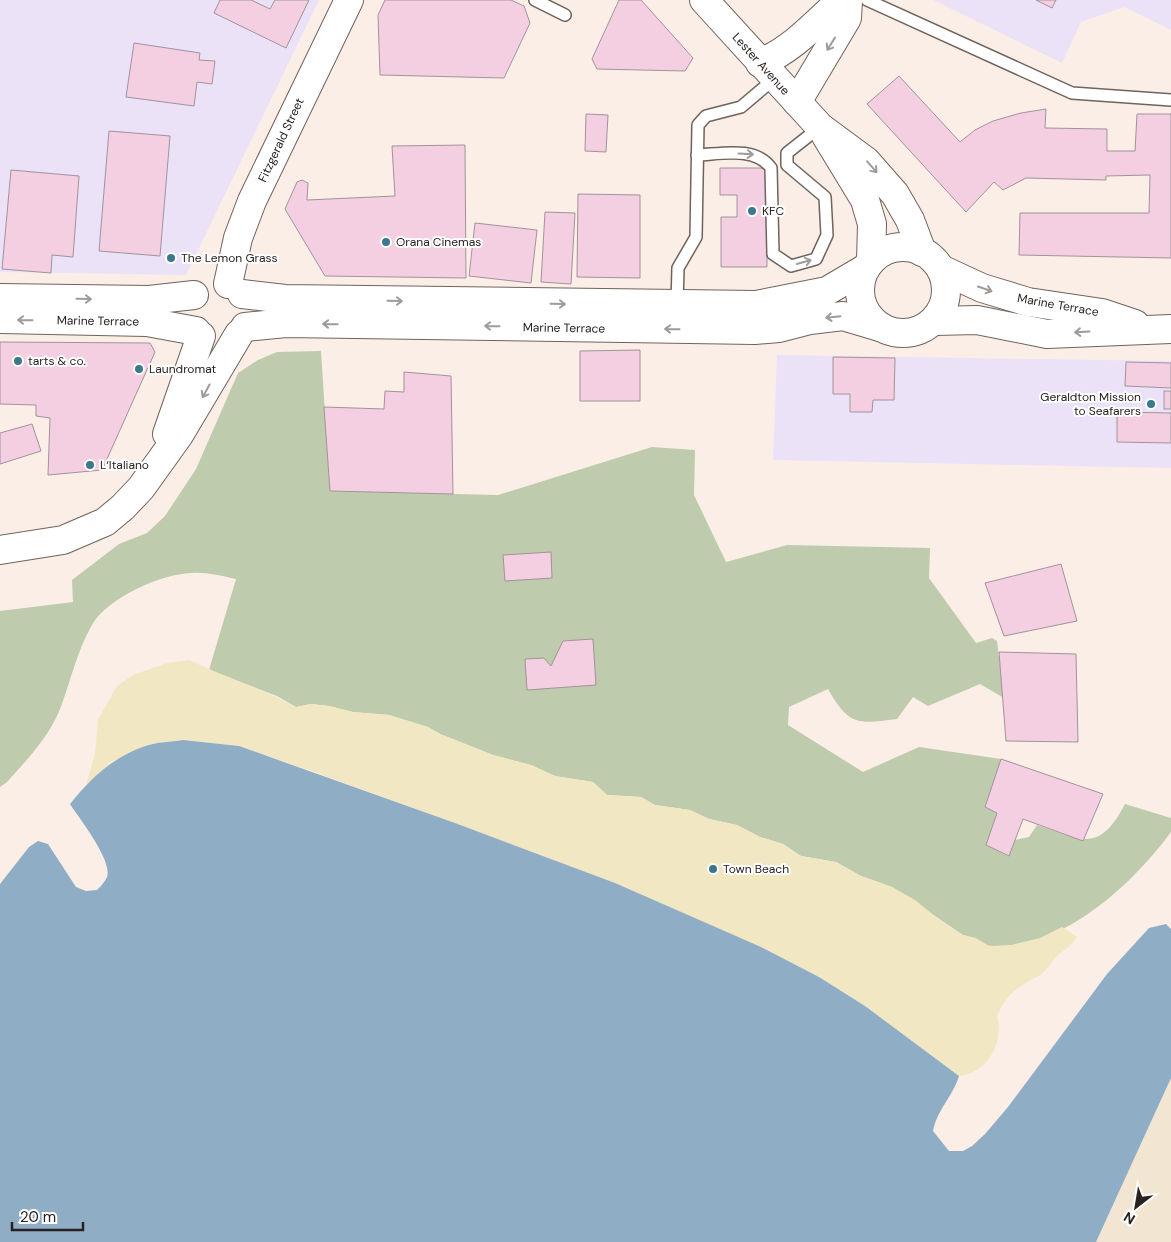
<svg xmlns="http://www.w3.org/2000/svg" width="1171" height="1242" viewBox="0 0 1171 1242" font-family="'DM Sans',sans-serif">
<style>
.commercial{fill:#ebe2f8}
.industrial{fill:#f2e5d1}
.green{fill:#becbad}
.sand{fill:#f1e7c2}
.water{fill:#8faec6}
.building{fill:#f4cfe2;stroke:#a0939a}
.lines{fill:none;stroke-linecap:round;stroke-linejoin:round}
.service-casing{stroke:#6f635d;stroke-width:14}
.tertiary-casing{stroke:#6f635d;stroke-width:30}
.secondary-casing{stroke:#6f635d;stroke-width:30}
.service{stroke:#fff;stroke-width:11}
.tertiary{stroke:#fff;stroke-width:28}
.secondary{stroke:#fff;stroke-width:28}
.oneway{stroke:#9e9c9b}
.poi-dot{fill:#3a788d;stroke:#fefefe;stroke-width:2}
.labels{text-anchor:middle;stroke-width:4;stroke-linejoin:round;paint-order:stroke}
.street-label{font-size:12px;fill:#272220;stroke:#fefefe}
.poi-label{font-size:12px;fill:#272220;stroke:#fefefe;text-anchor:start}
</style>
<rect width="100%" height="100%" fill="#fbeee7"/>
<g class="commercial">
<path d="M 0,0 L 319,0 L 186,275 L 0,272 Z"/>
<path d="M 933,0 L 1171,0 L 1171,30 L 1124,7 L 1081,22 L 1062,63 Z"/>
<path d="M 777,355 L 1171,361 L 1171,468 L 773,460 Z"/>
</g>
<path class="industrial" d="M 1171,1079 L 1171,1242 L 1096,1242 L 1170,1080 Z"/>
<path class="green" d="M 321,351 L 330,491 L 498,495 L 652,447 L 695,450 L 694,495 L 726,562 L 787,545 L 930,548 L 929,578 L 976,643 L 992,638 L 997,641 L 1004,698 L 980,684 L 928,706 L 913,697 L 897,719 C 857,724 849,726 828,689 L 789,707 L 788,725 L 863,772 L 919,747 L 1001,759 L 985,807 L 997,813 L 986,845 L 1008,856 L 1015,840 L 1029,837 L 1037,825 C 1081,840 1099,854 1125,804 L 1171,818 L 1171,832 C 1133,884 1061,951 991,946 C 984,946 972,937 963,935 L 892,887 L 861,876 L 836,862 L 801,856 L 783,844 L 760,837 L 737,825 L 709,819 L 690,810 L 655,805 L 641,797 L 607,795 L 593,782 L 555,776 L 531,765 L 493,755 L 440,734 L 428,727 L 389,715 L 353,712 L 329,706 L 311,704 L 296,707 L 277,696 L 209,670 L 236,579 C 222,576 206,572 191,573 C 161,574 107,598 92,625 C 76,652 70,685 58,714 C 46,740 26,761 7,782 L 0,787 L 0,611 L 73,602 L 72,580 L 119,544 L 147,533 L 165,516 L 196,469 L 238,373 L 258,360 L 277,352 Z"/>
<path class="sand" d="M 189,660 C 224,677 262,688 296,707 L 311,704 L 329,706 L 353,712 L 389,715 L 428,727 L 440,734 L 493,755 L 531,765 L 555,776 L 593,782 L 607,795 L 641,797 L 655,805 L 690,810 L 709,819 L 737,825 L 760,837 L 783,844 L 801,856 L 836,862 L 861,876 L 892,887 L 915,900 L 941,921 L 963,935 L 976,938 L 989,946 L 1011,945 L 1040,938 L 1062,927 L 1077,937 C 1072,945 1066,949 1058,955 C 1052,961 1047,971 1040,975 C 1018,987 1008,992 997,1016 C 1004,1043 988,1073 959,1076 L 865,1006 L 819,977 L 761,947 L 455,823 L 306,769 L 239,746 L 183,740 L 146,745 L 111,762 L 86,785 L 95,754 L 98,720 L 117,686 L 133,675 L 167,663 Z"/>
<path class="water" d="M 183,740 L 239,746 L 455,823 L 615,883 L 761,947 L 819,977 L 865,1006 L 959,1076 C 953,1096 937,1110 933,1131 L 949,1151 L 963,1151 L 972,1146 L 985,1134 L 1008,1107 L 1107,974 L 1149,928 L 1166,924 L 1171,929 L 1171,1078 L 1096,1242 L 0,1242 L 0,884 L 29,847 L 38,841 L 48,844 L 76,887 L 86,891 L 97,890 C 100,887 105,882 107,877 C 113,861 79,818 70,804 C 91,778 113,757 145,746 C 157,742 171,742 183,740 Z"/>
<g class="building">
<path d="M 220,0 L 251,0 L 270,9 L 275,0 L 309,0 L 286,48 L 214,13 Z"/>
<path d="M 385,0 L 511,0 L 524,6 L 530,23 L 504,78 L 380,75 L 378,15 Z"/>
<path d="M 619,0 L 641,0 L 693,58 L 685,71 L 597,69 L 592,59 Z"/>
<path d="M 1036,0 L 1056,0 L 1052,8 Z"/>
<path d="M 134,43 L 200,53 L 199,60 L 215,61 L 212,84 L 197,82 L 194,106 L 126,97 Z"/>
<path d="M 899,76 L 960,142 L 975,130 L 993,121 L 1021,113 L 1046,109 L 1045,128 L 1107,129 L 1107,151 L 1135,151 L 1137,114 L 1171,114 L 1171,258 L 1019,255 L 1020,213 L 1149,213 L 1150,175 L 1106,176 L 1106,180 L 1026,178 L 1003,190 L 994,182 L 966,212 L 867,104 Z"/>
<path d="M 586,114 L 608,115 L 606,152 L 585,151 Z"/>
<path d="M 109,131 L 170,136 L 160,256 L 99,251 Z"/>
<path d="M 465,145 L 466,278 L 325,276 L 285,209 L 297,182 L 302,180 L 308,183 L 307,200 L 395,196 L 392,146 Z"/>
<path d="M 720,168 L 767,168 L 767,267 L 721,267 L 721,217 L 737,217 L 737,195 L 720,195 Z"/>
<path d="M 11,170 L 79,176 L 73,257 L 52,255 L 51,273 L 2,269 Z"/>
<path d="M 578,194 L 640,195 L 640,278 L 577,277 Z"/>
<path d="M 545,212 L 575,213 L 571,284 L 541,282 Z"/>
<path d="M 475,223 L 537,230 L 531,283 L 469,276 Z"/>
<path d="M 0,342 L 150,343 L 155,352 L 102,470 L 48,475 L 50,418 L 36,416 L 36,405 L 0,404 Z"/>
<path d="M 640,350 L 640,401 L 580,401 L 580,351 Z"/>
<path d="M 833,357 L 895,358 L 894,400 L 873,400 L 872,412 L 850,412 L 850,394 L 833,394 Z"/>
<path d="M 1126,362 L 1171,363 L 1171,388 L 1125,386 Z"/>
<path d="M 404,372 L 451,376 L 453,494 L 330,491 L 324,407 L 384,409 L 385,391 L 404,392 Z"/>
<rect x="1164" y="391" width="7" height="18"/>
<path d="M 1117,412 L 1171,413 L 1171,443 L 1117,442 Z"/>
<path d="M 32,424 L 41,451 L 0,464 L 0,433 Z"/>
<path d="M 551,552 L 552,578 L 505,581 L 503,555 Z"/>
<path d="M 1061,564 L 1077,621 L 1004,636 L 985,583 Z"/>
<path d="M 593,639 L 596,685 L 527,690 L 525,659 L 544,658 L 551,666 L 563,641 Z"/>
<path d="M 999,652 L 1076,654 L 1078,742 L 1006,741 Z"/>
<path d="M 1001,759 L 1103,794 L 1083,841 L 1023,819 L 1009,856 L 986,845 L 997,813 L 985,807 Z"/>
</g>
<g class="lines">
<g class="service-casing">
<g id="service">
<path d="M 535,0 L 565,15"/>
<path d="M 867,0 L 1072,93 L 1171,100"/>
<path d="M 697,155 C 722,154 755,146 771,168 L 773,254 L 791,266 L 816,259 L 827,235 L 825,197 L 787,165 L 787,153 L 820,127"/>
<path d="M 677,304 L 678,268 L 696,237 L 698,125 L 706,116 L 741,107 L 774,79"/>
</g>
</g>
<g class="tertiary-casing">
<g id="tertiary">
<path d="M 760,63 C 792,50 816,23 841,0"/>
<path d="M 797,102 L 847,18 L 848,0"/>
<path d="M 228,284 L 238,238 L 252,201 L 349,0"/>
<path d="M 242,294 L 285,299 L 756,305 L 827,291 L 866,268"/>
<path d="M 0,298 L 149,300 L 194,295"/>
<path d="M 0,319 L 147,322 L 196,331"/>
<path d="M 245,327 L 286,323 L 755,330 L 779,328 L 810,320 L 843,316 L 880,327"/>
<path d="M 167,434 L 201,336"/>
<path d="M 0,550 L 63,540 L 105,522 L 123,507 L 141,488 L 179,435 L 239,334"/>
</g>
</g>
<g class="secondary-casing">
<g id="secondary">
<path d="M 704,0 L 820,127 L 866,161 L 895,194 L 910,220 L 922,252"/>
<path d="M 826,136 L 865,200 L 872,224 L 871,261"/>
<circle cx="903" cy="290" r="43"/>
<path d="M 941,269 L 982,288 L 1028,302 L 1102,313 L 1135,324"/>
<path d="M 934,321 L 977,320 L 1047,334 L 1171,329"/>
</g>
</g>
<use href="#service" class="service"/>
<use href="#tertiary" class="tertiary"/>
<use href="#secondary" class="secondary"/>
</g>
<defs><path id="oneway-shaft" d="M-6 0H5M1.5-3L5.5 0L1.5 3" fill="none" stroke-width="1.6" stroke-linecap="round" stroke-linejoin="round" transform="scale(1.25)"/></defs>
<g class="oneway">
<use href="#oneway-shaft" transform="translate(831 44) rotate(122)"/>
<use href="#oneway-shaft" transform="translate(746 154) rotate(3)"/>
<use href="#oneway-shaft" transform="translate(872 167) rotate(49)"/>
<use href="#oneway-shaft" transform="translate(804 262) rotate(-16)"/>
<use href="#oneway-shaft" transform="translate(985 289) rotate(19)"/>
<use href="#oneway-shaft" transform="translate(84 299) rotate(1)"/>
<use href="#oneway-shaft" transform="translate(395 301) rotate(1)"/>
<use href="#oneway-shaft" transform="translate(558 304) rotate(1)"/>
<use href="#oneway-shaft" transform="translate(833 317) rotate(174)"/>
<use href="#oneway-shaft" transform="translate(25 320) rotate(-179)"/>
<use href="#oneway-shaft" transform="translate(330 324) rotate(-179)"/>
<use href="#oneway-shaft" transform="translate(492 326) rotate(-179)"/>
<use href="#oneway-shaft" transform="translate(672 329) rotate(-179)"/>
<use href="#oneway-shaft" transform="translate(1082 332) rotate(177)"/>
<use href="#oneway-shaft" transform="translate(206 391) rotate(119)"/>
</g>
<g class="poi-dot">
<circle cx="752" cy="211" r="5"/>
<circle cx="386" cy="242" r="5"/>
<circle cx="171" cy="258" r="5"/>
<circle cx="18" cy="361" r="5"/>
<circle cx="139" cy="369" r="5"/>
<circle cx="1151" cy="404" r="5"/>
<circle cx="90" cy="465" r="5"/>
<circle cx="713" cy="869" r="5"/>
</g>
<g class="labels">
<g class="street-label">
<text transform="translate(761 64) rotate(48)" y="4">Lester Avenue</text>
<text transform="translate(281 140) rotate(-65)" y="4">Fitzgerald Street</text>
<text transform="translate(1058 305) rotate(10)" y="4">Marine Terrace</text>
<text transform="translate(98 321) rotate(1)" y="4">Marine Terrace</text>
<text transform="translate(564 328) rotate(1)" y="4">Marine Terrace</text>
</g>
<g class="poi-label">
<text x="762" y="215">KFC</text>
<text x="396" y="246">Orana Cinemas</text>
<text x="181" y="262">The Lemon Grass</text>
<text x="28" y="365">tarts &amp; co.</text>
<text x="149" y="373">Laundromat</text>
<text x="1141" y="401" text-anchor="end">Geraldton Mission<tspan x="1141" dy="14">to Seafarers</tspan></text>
<text x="100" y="469">L‘Italiano</text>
<text x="723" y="873">Town Beach</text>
</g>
</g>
<g transform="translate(1136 1207) rotate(211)" stroke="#fefefe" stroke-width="4" paint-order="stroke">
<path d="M0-4L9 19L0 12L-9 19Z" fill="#272220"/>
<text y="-8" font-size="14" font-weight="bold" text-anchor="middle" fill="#272220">N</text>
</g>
<path d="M12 1222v8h71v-8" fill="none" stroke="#272220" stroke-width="2.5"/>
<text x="20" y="1222" font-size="15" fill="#272220" stroke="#fefefe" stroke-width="4" paint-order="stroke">20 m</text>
</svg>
